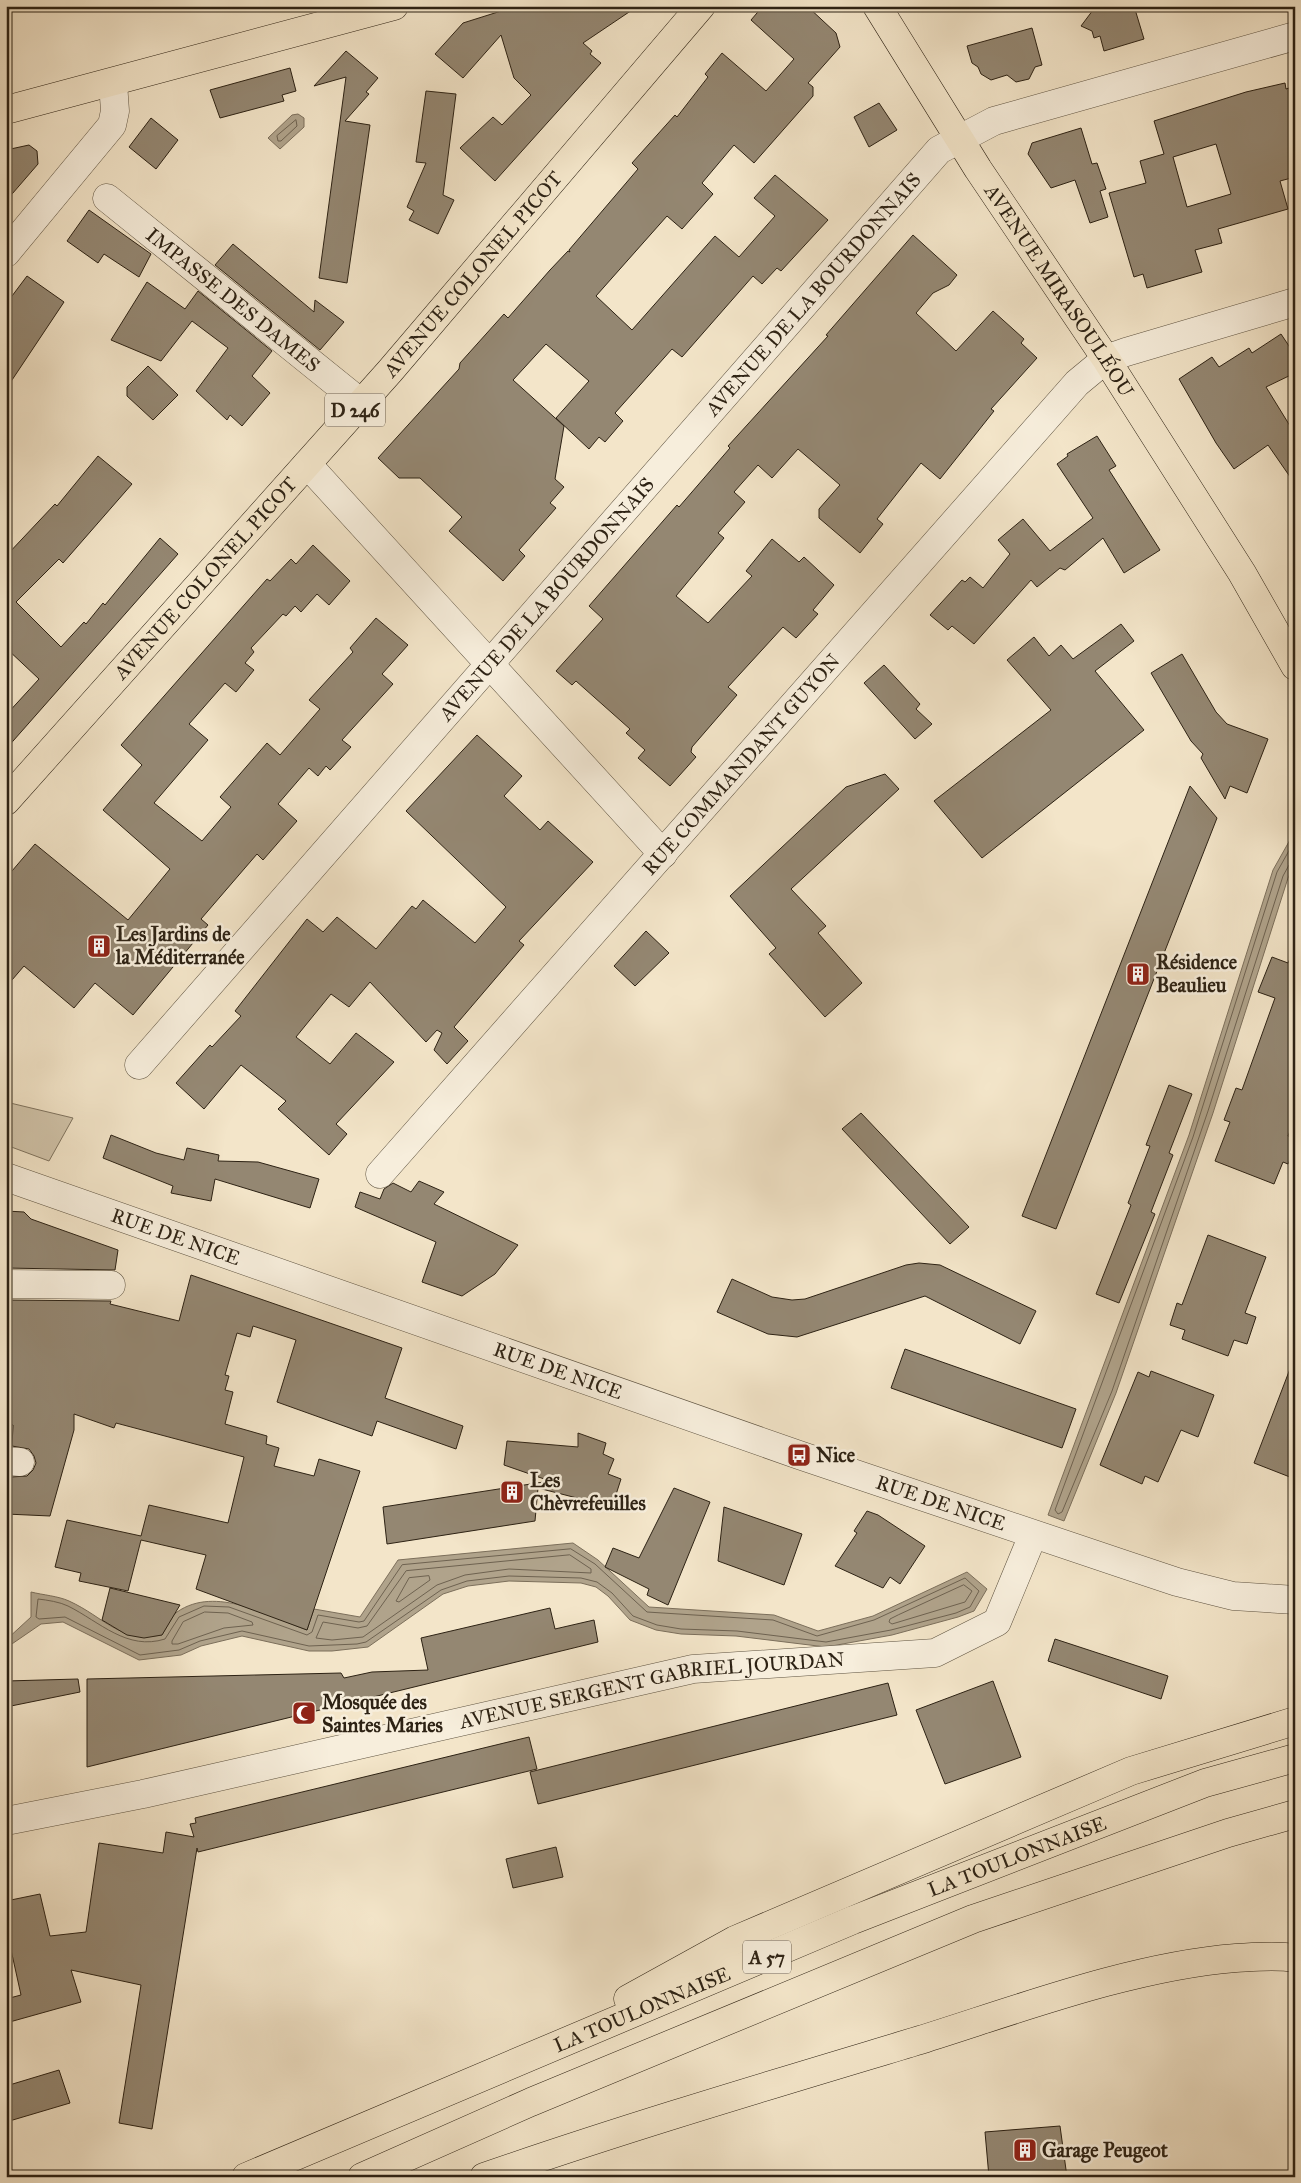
<svg xmlns="http://www.w3.org/2000/svg" width="1301" height="2183" viewBox="0 0 1301 2183" font-family="'IM FELL Great Primer',serif">
<style>
.green{fill:#d1c4aa;stroke:#7f735f}
.water{fill:#b0a38b;stroke:#7c6f5b}
.lines{fill:none;stroke-linecap:round;stroke-linejoin:round}
.shore{stroke:#6e6250;stroke-width:1}
.building{fill:#948772;stroke:#2d2214;fill-rule:evenodd}
.minor-casing{stroke:#5e5341;stroke-width:29}
.major-casing{stroke:#2d2214;stroke-width:29}
.highway-casing{stroke:#2d2214;stroke-width:29}
.minor{stroke:#f7eedc;stroke-width:28}
.major{stroke:#f3e5c9;stroke-width:28}
.highway{stroke:#f3e5c9;stroke-width:28}
.labels{text-anchor:middle;stroke-width:5;stroke-linejoin:round;paint-order:stroke}
.shield{fill:#f7eedc;stroke:#6a5f50;stroke-width:1}
.shield-label{font-size:19px;font-weight:bold;fill:#2d2214}
.street-label{font-size:20px;fill:#2d2214;stroke:#f7eedc}
.poi-label{font-size:20px;font-weight:bold;fill:#2d2214;stroke:#f7eedc;text-anchor:start}
</style>
<rect width="100%" height="100%" fill="#f3e5c9"/>
<filter id="stains"><feTurbulence type="fractalNoise" baseFrequency=".004" numOctaves="4"/><feColorMatrix values="0 0 0 0 .2 0 0 0 0 .09 0 0 0 0 .02 0 0 0 .5 -.17"/></filter>
<radialGradient id="worn" r=".72"><stop offset=".6" stop-color="#630" stop-opacity="0"/><stop offset="1" stop-color="#630" stop-opacity=".3"/></radialGradient>
<path class="green" d="M 6,1102 L 73,1118 L 49,1161 L 6,1145 Z"/>
<g class="water">
<path d="M 298,114 L 304,118 L 304,127 L 280,149 L 268,138 L 292,115 Z"/>
<path d="M 1295,831 L 1295,864 L 1288,878 L 1213,1113 L 1116,1393 L 1064,1521 L 1048,1515 L 1189,1135 L 1273,870 Z"/>
<path d="M 573,1543 L 598,1560 L 649,1607 L 774,1615 L 818,1631 L 873,1616 L 967,1572 L 987,1589 L 974,1611 L 958,1617 L 892,1635 L 826,1647 L 736,1636 L 681,1634 L 656,1630 L 630,1620 L 608,1596 L 596,1587 L 581,1583 L 509,1581 L 468,1586 L 443,1594 L 368,1647 L 332,1651 L 309,1651 L 242,1636 L 201,1646 L 181,1655 L 139,1660 L 63,1622 L 41,1624 L 6,1648 L 6,1640 L 31,1617 L 31,1592 C 43,1595 58,1596 69,1601 C 106,1618 117,1642 162,1635 C 166,1629 171,1616 177,1612 C 216,1585 268,1616 307,1630 L 314,1609 L 360,1617 L 398,1560 Z"/>
</g>
<g class="lines">
<g class="shore">
<path d="M 296,120 L 297,126 L 281,141 L 278,141 L 277,136 Z"/>
<path d="M 1295,840 L 1277,872 L 1193,1137 L 1055,1510 L 1058,1514 L 1062,1512 L 1112,1391 L 1208,1111 L 1283,876 L 1289,865 L 1295,863"/>
<path d="M 571,1549 L 595,1564 L 647,1612 L 773,1620 L 817,1636 L 874,1620 L 965,1578 L 979,1591 L 970,1607 L 956,1613 L 891,1630 L 826,1642 L 737,1631 L 681,1629 L 657,1625 L 633,1616 L 612,1593 L 597,1582 L 581,1578 L 509,1576 L 467,1581 L 441,1590 L 366,1642 L 357,1644 L 309,1646 L 242,1631 L 200,1641 L 179,1650 L 140,1655 L 65,1617 L 39,1619 L 36,1617 L 38,1599 C 47,1600 60,1602 68,1606 C 100,1622 127,1651 165,1639 L 179,1617 L 204,1606 L 229,1607 L 307,1635 L 312,1632 L 318,1615 L 359,1622 L 364,1621 L 402,1565 Z"/>
<path d="M 570,1555 L 591,1569 L 591,1573 L 509,1569 L 465,1575 L 437,1585 L 363,1637 L 332,1640 L 316,1638 L 323,1622 L 358,1628 L 367,1626 L 406,1571 Z"/>
<path d="M 429,1576 L 430,1580 L 399,1602 L 396,1601 L 409,1578 Z"/>
<path d="M 964,1585 L 972,1591 L 965,1602 L 892,1624 L 889,1622 L 890,1619 L 898,1615 Z"/>
<path d="M 205,1612 L 228,1613 L 252,1622 L 253,1625 L 224,1628 L 178,1644 L 172,1644 L 172,1641 L 183,1622 Z"/>
</g>
</g>
<g class="building">
<path d="M 517,6 L 638,6 L 583,43 L 592,51 L 590,54 L 601,63 L 495,181 L 460,148 L 493,117 L 502,125 L 531,95 L 514,78 L 501,35 L 463,78 L 435,54 L 463,23 Z"/>
<path d="M 763,6 L 807,6 L 836,33 L 840,47 L 808,83 L 813,87 L 813,96 L 754,163 L 734,145 L 702,183 L 713,194 L 682,229 L 667,216 L 596,296 L 632,330 L 715,236 L 739,257 L 775,216 L 754,198 L 775,175 L 828,220 L 781,271 L 777,268 L 762,284 L 753,276 L 682,357 L 672,349 L 615,413 L 623,421 L 605,442 L 599,437 L 589,449 L 556,418 L 589,381 L 546,344 L 513,380 L 564,426 L 555,479 L 564,487 L 550,503 L 556,508 L 519,550 L 525,556 L 503,581 L 449,531 L 462,517 L 420,478 L 399,478 L 378,458 L 459,369 L 460,363 L 504,314 L 508,318 L 550,270 L 568,251 L 570,252 L 569,250 L 638,169 L 632,163 L 675,115 L 677,117 L 708,77 L 705,74 L 722,53 L 766,91 L 794,59 L 751,20 Z"/>
<path d="M 1096,6 L 1134,6 L 1144,39 L 1104,51 L 1100,36 L 1094,38 L 1092,31 L 1081,26 Z"/>
<path d="M 1032,28 L 1042,65 L 1035,67 L 1029,79 L 1016,82 L 1007,75 L 991,80 L 981,74 L 978,67 L 972,63 L 967,46 Z"/>
<path d="M 346,51 L 378,78 L 366,92 L 369,94 L 345,121 L 370,125 L 347,283 L 319,278 L 346,77 L 314,86 Z"/>
<path d="M 290,68 L 296,91 L 282,95 L 284,101 L 220,118 L 210,90 Z"/>
<path d="M 1285,83 L 1286,89 L 1295,86 L 1295,177 L 1280,181 L 1288,209 L 1218,229 L 1222,243 L 1195,250 L 1202,272 L 1147,288 L 1143,274 L 1134,277 L 1109,193 L 1146,183 L 1140,161 L 1164,154 L 1154,121 L 1246,92 ZM 1216,144 L 1231,194 L 1187,207 L 1173,157 Z"/>
<path d="M 426,91 L 456,94 L 443,195 L 454,200 L 438,234 L 409,220 L 414,211 L 407,207 L 426,163 L 416,162 Z"/>
<path d="M 879,103 L 897,130 L 869,147 L 854,117 Z"/>
<path d="M 151,118 L 178,140 L 156,169 L 129,147 Z"/>
<path d="M 1081,128 L 1092,164 L 1097,163 L 1106,189 L 1100,191 L 1108,217 L 1090,223 L 1075,180 L 1051,188 L 1028,154 L 1032,143 Z"/>
<path d="M 29,145 L 37,151 L 38,164 L 6,201 L 6,150 Z"/>
<path d="M 89,210 L 151,254 L 139,277 L 104,254 L 98,263 L 67,241 Z"/>
<path d="M 913,235 L 957,275 L 949,285 L 933,293 L 916,313 L 956,351 L 993,311 L 1024,339 L 1021,343 L 1037,358 L 991,409 L 994,411 L 940,479 L 921,463 L 877,519 L 883,524 L 860,553 L 819,518 L 819,509 L 840,485 L 798,449 L 772,478 L 758,465 L 734,492 L 745,502 L 718,533 L 724,538 L 676,596 L 708,623 L 752,576 L 746,571 L 772,539 L 799,562 L 804,557 L 834,585 L 813,610 L 818,614 L 796,638 L 783,627 L 728,687 L 737,695 L 692,747 L 691,752 L 696,757 L 670,786 L 638,758 L 645,750 L 626,733 L 630,729 L 576,681 L 572,685 L 556,671 L 603,619 L 589,606 L 677,505 L 679,507 L 730,448 L 728,446 L 828,336 L 826,335 Z"/>
<path d="M 233,244 L 314,312 L 315,300 L 344,322 L 320,350 L 215,265 Z"/>
<path d="M 27,276 L 64,302 L 6,389 L 6,304 Z"/>
<path d="M 147,282 L 185,309 L 198,291 L 272,351 L 252,376 L 270,393 L 242,426 L 230,415 L 227,420 L 196,391 L 228,348 L 192,321 L 161,361 L 111,340 Z"/>
<path d="M 1281,334 L 1295,355 L 1295,373 L 1266,387 L 1295,434 L 1295,484 L 1268,445 L 1234,469 L 1216,443 L 1179,379 L 1212,357 L 1219,367 L 1249,348 L 1252,353 Z"/>
<path d="M 148,366 L 178,395 L 153,420 L 127,396 L 127,387 Z"/>
<path d="M 1097,436 L 1116,466 L 1109,470 L 1160,550 L 1124,573 L 1103,538 L 1065,570 L 1060,568 L 1037,587 L 1031,580 L 974,644 L 952,626 L 948,630 L 930,615 L 962,580 L 965,582 L 970,577 L 983,588 L 1010,554 L 998,540 L 1023,519 L 1050,551 L 1093,518 L 1057,464 L 1068,456 L 1067,454 Z"/>
<path d="M 98,456 L 132,484 L 63,563 L 59,559 L 16,602 L 61,647 L 84,622 L 86,624 L 103,603 L 105,605 L 160,538 L 178,554 L 6,749 L 6,715 L 39,679 L 6,648 L 6,556 L 55,504 L 57,506 Z"/>
<path d="M 313,545 L 350,581 L 329,605 L 317,594 L 301,612 L 295,606 L 286,616 L 283,614 L 251,648 L 254,652 L 245,663 L 254,670 L 236,692 L 225,683 L 189,724 L 208,740 L 154,803 L 202,841 L 231,807 L 220,797 L 267,743 L 280,755 L 320,709 L 309,700 L 353,652 L 350,648 L 376,618 L 408,645 L 382,674 L 393,684 L 342,740 L 351,747 L 330,770 L 326,766 L 318,776 L 309,768 L 278,804 L 297,821 L 263,860 L 257,854 L 201,919 L 208,925 L 133,1015 L 95,983 L 74,1008 L 24,966 L 6,987 L 6,878 L 35,844 L 128,920 L 170,869 L 103,810 L 142,765 L 121,745 L 267,579 L 270,581 L 291,559 L 296,564 Z"/>
<path d="M 1121,624 L 1134,641 L 1095,671 L 1144,730 L 982,858 L 934,801 L 1051,710 L 1007,660 L 1034,637 L 1049,656 L 1061,645 L 1073,659 Z"/>
<path d="M 1182,654 L 1216,712 L 1227,724 L 1268,739 L 1247,793 L 1230,786 L 1225,799 L 1201,758 L 1203,754 L 1191,741 L 1151,673 Z"/>
<path d="M 884,665 L 920,704 L 916,709 L 932,724 L 915,739 L 864,683 Z"/>
<path d="M 477,735 L 522,776 L 504,796 L 540,830 L 548,821 L 593,862 L 519,941 L 524,945 L 454,1027 L 468,1041 L 447,1064 L 434,1050 L 442,1033 L 437,1030 L 426,1042 L 370,982 L 349,1007 L 331,994 L 296,1037 L 330,1064 L 356,1033 L 394,1062 L 336,1124 L 347,1134 L 329,1155 L 278,1109 L 286,1101 L 241,1065 L 204,1109 L 176,1083 L 210,1045 L 212,1047 L 241,1016 L 235,1011 L 307,919 L 323,932 L 337,917 L 376,949 L 412,906 L 416,909 L 423,900 L 475,943 L 506,907 L 406,811 Z"/>
<path d="M 885,774 L 899,789 L 791,889 L 826,926 L 818,933 L 862,983 L 825,1017 L 769,954 L 776,948 L 730,896 L 846,787 Z"/>
<path d="M 1190,786 L 1217,818 L 1056,1229 L 1022,1216 Z"/>
<path d="M 646,931 L 669,953 L 635,986 L 614,966 Z"/>
<path d="M 1293,952 L 1295,952 L 1295,1118 L 1288,1136 L 1295,1138 L 1295,1147 L 1288,1164 L 1283,1162 L 1274,1184 L 1215,1161 L 1230,1122 L 1224,1120 L 1236,1088 L 1242,1090 L 1275,998 L 1258,992 L 1272,957 L 1288,963 Z"/>
<path d="M 1169,1085 L 1192,1094 L 1169,1153 L 1173,1155 L 1151,1212 L 1155,1214 L 1119,1303 L 1096,1294 L 1131,1205 L 1128,1203 L 1150,1146 L 1146,1145 Z"/>
<path d="M 861,1113 L 969,1227 L 950,1244 L 842,1129 Z"/>
<path d="M 111,1135 L 156,1153 L 184,1160 L 187,1148 L 219,1155 L 218,1161 L 258,1162 L 319,1179 L 310,1208 L 215,1179 L 211,1201 L 171,1193 L 173,1186 L 103,1158 Z"/>
<path d="M 419,1181 L 444,1192 L 434,1204 L 518,1245 L 495,1274 L 462,1296 L 422,1282 L 436,1242 L 355,1207 L 360,1192 L 380,1199 L 384,1189 L 393,1183 L 411,1192 Z"/>
<path d="M 6,1211 L 24,1212 L 31,1219 L 118,1250 L 115,1270 L 6,1268 Z"/>
<path d="M 1208,1235 L 1266,1257 L 1245,1313 L 1256,1317 L 1247,1344 L 1234,1340 L 1228,1356 L 1182,1339 L 1185,1330 L 1170,1325 L 1177,1303 L 1182,1305 Z"/>
<path d="M 919,1263 L 940,1265 L 1036,1311 L 1020,1344 L 925,1296 L 797,1337 L 768,1334 L 717,1312 L 732,1279 L 772,1297 L 792,1300 L 805,1299 L 906,1265 Z"/>
<path d="M 191,1275 L 402,1348 L 385,1398 L 463,1426 L 456,1449 L 377,1421 L 372,1436 L 277,1402 L 296,1340 L 253,1326 L 250,1337 L 237,1333 L 225,1375 L 229,1376 L 225,1390 L 233,1392 L 225,1424 L 267,1436 L 266,1444 L 279,1448 L 274,1466 L 314,1476 L 319,1459 L 360,1471 L 307,1630 L 196,1589 L 206,1555 L 141,1540 L 128,1591 L 79,1581 L 81,1573 L 55,1567 L 67,1520 L 141,1536 L 149,1505 L 228,1523 L 244,1457 L 116,1423 L 114,1428 L 74,1414 L 74,1430 L 50,1516 L 6,1514 L 6,1481 L 10,1481 L 11,1477 L 27,1476 L 33,1470 L 36,1463 L 34,1456 L 29,1449 L 12,1446 L 13,1425 L 6,1424 L 6,1300 L 111,1301 L 110,1304 L 179,1321 Z"/>
<path d="M 905,1349 L 1076,1409 L 1062,1448 L 891,1388 Z"/>
<path d="M 1293,1361 L 1295,1361 L 1295,1479 L 1254,1463 Z"/>
<path d="M 1151,1371 L 1214,1395 L 1198,1437 L 1181,1430 L 1158,1482 L 1145,1476 L 1142,1484 L 1100,1465 L 1138,1372 L 1149,1377 Z"/>
<path d="M 578,1433 L 606,1443 L 603,1454 L 614,1459 L 608,1474 L 621,1479 L 612,1507 L 538,1488 L 535,1521 L 387,1544 L 383,1507 L 550,1481 L 504,1465 L 507,1441 L 578,1447 Z"/>
<path d="M 674,1488 L 710,1502 L 668,1605 L 647,1595 L 649,1589 L 605,1567 L 613,1548 L 639,1558 Z"/>
<path d="M 724,1507 L 802,1534 L 784,1585 L 718,1561 Z"/>
<path d="M 867,1511 L 878,1515 L 925,1546 L 900,1584 L 890,1577 L 883,1588 L 835,1566 L 857,1533 L 854,1531 Z"/>
<path d="M 110,1588 L 180,1605 L 162,1635 L 144,1638 L 127,1635 L 102,1620 Z"/>
<path d="M 550,1608 L 555,1629 L 594,1620 L 598,1642 L 87,1767 L 87,1679 L 341,1673 L 344,1678 L 372,1672 L 428,1670 L 421,1638 Z"/>
<path d="M 1055,1639 L 1168,1676 L 1161,1699 L 1048,1661 Z"/>
<path d="M 78,1679 L 80,1692 L 6,1707 L 6,1681 Z"/>
<path d="M 993,1681 L 1021,1757 L 945,1784 L 916,1710 Z"/>
<path d="M 888,1683 L 897,1715 L 538,1804 L 530,1772 Z"/>
<path d="M 529,1737 L 537,1769 L 198,1852 L 197,1848 L 152,2129 L 119,2123 L 141,1985 L 71,1970 L 81,2002 L 6,2023 L 6,1999 L 21,1995 L 6,1927 L 6,1901 L 40,1894 L 50,1936 L 86,1932 L 99,1843 L 163,1853 L 166,1832 L 194,1837 L 190,1824 L 196,1823 L 195,1818 Z"/>
<path d="M 556,1847 L 563,1877 L 513,1888 L 506,1859 Z"/>
<path d="M 59,2070 L 70,2103 L 6,2122 L 6,2086 Z"/>
<path d="M 1060,2126 L 1067,2177 L 989,2177 L 985,2132 Z"/>
</g>
<g class="lines">
<g class="minor-casing">
<g id="minor">
<path id="s1" d="M 107,198 L 361,403"/>
<path d="M 6,253 L 112,125 L 115,111 L 113,83"/>
<path d="M 307,464 L 663,854"/>
<path id="s2" d="M 139,1065 L 939,150 L 994,121 L 1295,36"/>
<path id="s3" d="M 380,1174 L 1077,383 L 1106,359 L 1126,352 L 1295,302"/>
<path id="s4" d="M 6,1177 L 799,1455 L 1123,1564 L 1177,1582 L 1233,1596 L 1295,1600"/>
<path d="M 6,1284 L 111,1285"/>
<path d="M 6,1461 L 20,1462"/>
<path id="s5" d="M 6,1821 L 143,1794 L 693,1669 L 935,1653 L 997,1622 L 1033,1535"/>
</g>
</g>
<g class="major-casing">
<g id="major">
<path id="s6" d="M 877,6 L 978,169 L 1106,359 L 1242,573 L 1295,666"/>
<path d="M 6,110 L 394,6"/>
<path id="s7" d="M 6,801 L 390,371 L 701,6"/>
</g>
</g>
<g class="highway-casing">
<g id="highway">
<path d="M 628,1999 L 735,1940 L 1131,1771 L 1295,1721"/>
<path id="s8" d="M 246,2177 L 853,1920 L 1205,1783 L 1295,1758"/>
<path d="M 362,2177 L 531,2102 L 973,1919 L 1228,1833 L 1295,1814"/>
<path d="M 484,2177 C 628,2127 774,2084 920,2040 C 1019,2009 1133,1966 1236,1958 C 1255,1957 1276,1955 1295,1958"/>
</g>
</g>
<use href="#minor" class="minor"/>
<use href="#major" class="major"/>
<use href="#highway" class="highway"/>
</g>
<defs>
<g id="building-square" transform="scale(1.25)"><rect x="-9" y="-9" width="18" height="18" rx="4" fill="#8f2418" stroke="#f7eedc"/><path d="M-4-6H4V6H1V3H-1V6H-4ZM-2.5-4.3h1.7v1.8h-1.7ZM.8-4.3h1.7v1.8H.8ZM-2.5-1h1.7V.8h-1.7ZM.8-1h1.7V.8H.8Z" fill="#fff"/></g>
<g id="bus-square" transform="scale(1.25)"><rect x="-9" y="-9" width="18" height="18" rx="4" fill="#8f2418" stroke="#f7eedc"/><path d="M-5-6H5V4H4V6H2V4H-2V6H-4V4H-5ZM-3.5-4V0h7V-4ZM-3.5 1.2v1.5H-2V1.2ZM2 1.2v1.5H3.5V1.2Z" fill="#fff"/></g>
<g id="mosque-square" transform="scale(1.25)"><rect x="-9" y="-9" width="18" height="18" rx="4" fill="#8f2418" stroke="#f7eedc"/><path d="M3.5-4.9A6 6 0 1 0 3.5 4.9A5 5 0 1 1 3.5-4.9Z" fill="#fff"/></g>
</defs>
<g fill-rule="evenodd">
<use href="#building-square" x="99" y="946"/>
<use href="#building-square" x="1138" y="974"/>
<use href="#bus-square" x="799" y="1455"/>
<use href="#building-square" x="512" y="1492"/>
<use href="#mosque-square" x="304" y="1713"/>
<use href="#building-square" x="1025" y="2150"/>
</g>
<g class="labels">
<g class="shield">
<rect x="325" y="393.5" width="60" height="33" rx="4"/>
<rect x="743" y="1940.5" width="48" height="33" rx="4"/>
</g>
<g class="shield-label">
<text x="355" y="417">D 246</text>
<text x="767" y="1964">A 57</text>
</g>
<g class="street-label">
<text dy="7" stroke="none"><textPath href="#s7" startOffset="704">AVENUE COLONEL PICOT</textPath></text>
<text dy="7" stroke="none"><textPath href="#s6" startOffset="338">AVENUE MIRASOULÉOU</textPath></text>
<text dy="7" stroke="none"><textPath href="#s2" startOffset="1024">AVENUE DE LA BOURDONNAIS</textPath></text>
<text dy="7" stroke="none"><textPath href="#s1" startOffset="162">IMPASSE DES DAMES</textPath></text>
<text dy="7" stroke="none"><textPath href="#s7" startOffset="299">AVENUE COLONEL PICOT</textPath></text>
<text dy="7" stroke="none"><textPath href="#s2" startOffset="619">AVENUE DE LA BOURDONNAIS</textPath></text>
<text dy="7" stroke="none"><textPath href="#s3" startOffset="546">RUE COMMANDANT GUYON</textPath></text>
<text dy="7" stroke="none"><textPath href="#s4" startOffset="180">RUE DE NICE</textPath></text>
<text dy="7" stroke="none"><textPath href="#s4" startOffset="585">RUE DE NICE</textPath></text>
<text dy="7" stroke="none"><textPath href="#s4" startOffset="990">RUE DE NICE</textPath></text>
<text dy="7" stroke="none"><textPath href="#s5" startOffset="660">AVENUE SERGENT GABRIEL JOURDAN</textPath></text>
<text dy="7" stroke="none"><textPath href="#s8" startOffset="835">LA TOULONNAISE</textPath></text>
<text dy="7" stroke="none"><textPath href="#s8" startOffset="430">LA TOULONNAISE</textPath></text>
</g>
<g class="poi-label">
<text x="116" y="941">Les Jardins de<tspan x="116" dy="23">la Méditerranée</tspan></text>
<text x="1156" y="969">Résidence<tspan x="1156" dy="23">Beaulieu</tspan></text>
<text x="816" y="1462">Nice</text>
<text x="530" y="1487">Les<tspan x="530" dy="23">Chèvrefeuilles</tspan></text>
<text x="322" y="1709">Mosquée des<tspan x="322" dy="23">Saintes Maries</tspan></text>
<text x="1042" y="2157">Garage Peugeot</text>
</g>
</g>
<rect width="1301" height="2183" fill="none" stroke="#f3e5c9" stroke-width="25"/>
<rect x="8" y="8" width="1286" height="2168" fill="none" stroke="#2d2214" stroke-width="2.5"/>
<rect x="12" y="12" width="1276" height="2158" fill="none" stroke="#2d2214"/>
<rect width="100%" height="100%" filter="url(#stains)"/>
<rect width="100%" height="100%" fill="url(#worn)"/>
</svg>
